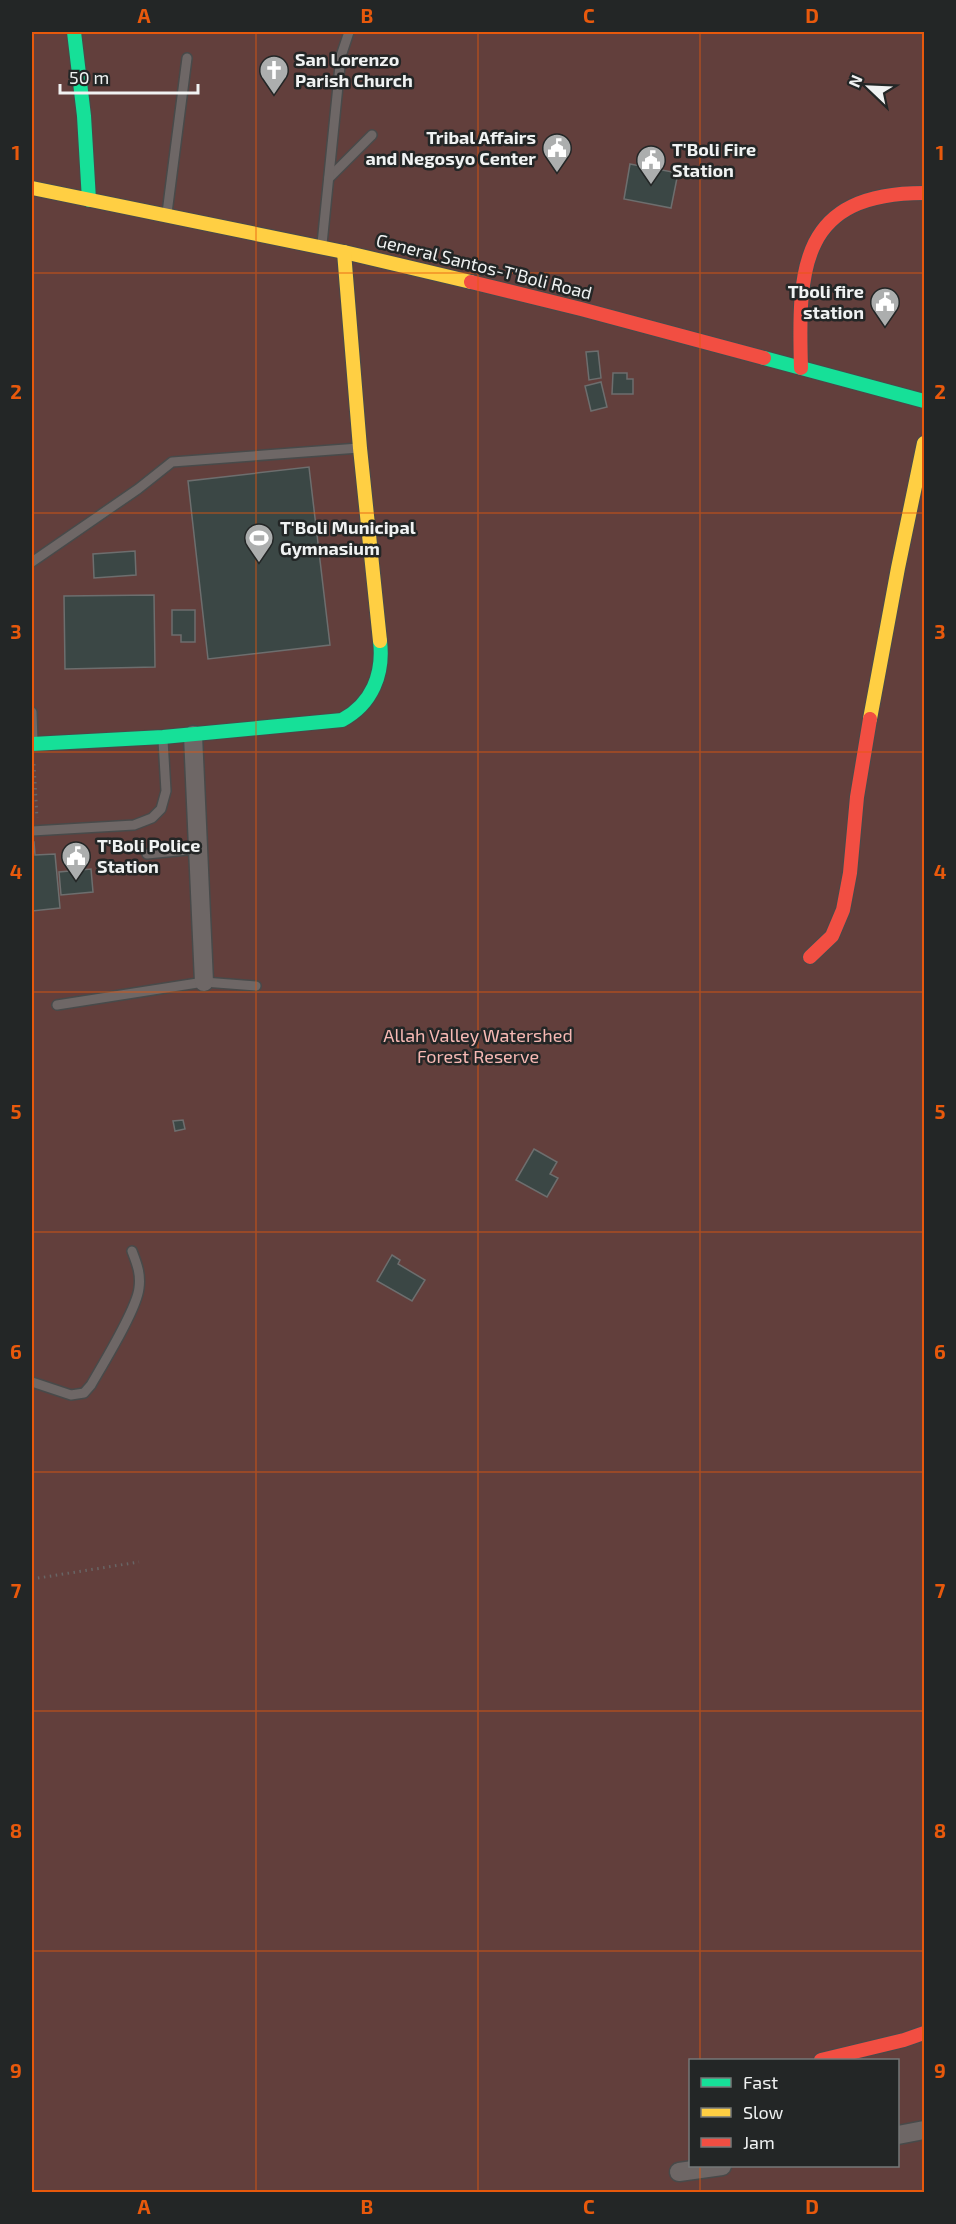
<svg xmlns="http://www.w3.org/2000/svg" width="956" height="2224" viewBox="0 0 956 2224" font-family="'Exo 2',sans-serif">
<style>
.green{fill:#623f3c;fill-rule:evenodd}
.building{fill:#3b4745;stroke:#6d6e6e;stroke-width:1.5}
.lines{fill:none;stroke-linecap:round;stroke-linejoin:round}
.lane-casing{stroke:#484a4a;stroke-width:12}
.street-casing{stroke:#484a4a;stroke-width:21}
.fast-casing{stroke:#484a4a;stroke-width:16}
.slow-casing{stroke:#484a4a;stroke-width:16}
.jam-casing{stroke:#484a4a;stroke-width:16}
.path{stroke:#686565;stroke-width:3;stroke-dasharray:1.5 4.5;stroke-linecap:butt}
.lane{stroke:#6e6766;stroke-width:9}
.street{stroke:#6e6766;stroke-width:18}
.fast{stroke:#16e098;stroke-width:14}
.slow{stroke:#ffcf43;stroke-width:14}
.jam{stroke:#f24e42;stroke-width:14}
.grid{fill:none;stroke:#e8590c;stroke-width:1.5;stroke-opacity:0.55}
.labels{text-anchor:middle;stroke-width:5;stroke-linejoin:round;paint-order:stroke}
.poi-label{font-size:18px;font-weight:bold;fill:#f0f2f2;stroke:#232626;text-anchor:start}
.street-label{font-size:18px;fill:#f0f2f2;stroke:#232626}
.park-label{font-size:18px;fill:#f7b9b4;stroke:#232626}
.neatline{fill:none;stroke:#e8590c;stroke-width:2}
.grid-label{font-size:20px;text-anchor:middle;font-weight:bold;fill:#e8590c}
</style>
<rect width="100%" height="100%" fill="#2d2f2f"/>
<path class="green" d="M 32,32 L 924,32 L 924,2192 L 32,2192 ZM 690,2060 L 898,2060 L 898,2166 L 690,2166 Z"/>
<g class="building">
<path d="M 630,164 L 678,173 L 671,208 L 624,199 Z"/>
<path d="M 598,351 L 601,378 L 589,380 L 586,352 Z"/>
<path d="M 613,373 L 627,373 L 627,379 L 633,379 L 633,394 L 612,394 Z"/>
<path d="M 601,382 L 607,407 L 591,411 L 585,386 Z"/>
<path d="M 309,467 L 330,645 L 208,659 L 188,481 Z"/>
<path d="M 135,551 L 136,575 L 94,578 L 93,554 Z"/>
<path d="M 154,595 L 155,667 L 65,669 L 64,596 Z"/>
<path d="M 172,610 L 195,610 L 195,642 L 181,642 L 181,635 L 172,635 Z"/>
<path d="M 32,842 L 34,842 L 35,855 L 55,854 L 60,908 L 32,911 Z"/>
<path d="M 91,869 L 93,892 L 61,895 L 59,872 Z"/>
<path d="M 183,1120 L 185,1129 L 175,1131 L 173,1121 Z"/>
<path d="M 534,1149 L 557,1162 L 550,1174 L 558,1178 L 547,1197 L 516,1180 Z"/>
<path d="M 392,1255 L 400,1260 L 398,1264 L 425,1280 L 412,1301 L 377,1281 Z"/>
</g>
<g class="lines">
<g class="lane-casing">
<g id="lane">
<path d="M 329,178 L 372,135"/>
<path d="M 167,213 L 187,58"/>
<path d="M 322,244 L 341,56 L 349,32"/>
<path d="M 32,562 L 138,489 L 172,462 L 359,448"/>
<path d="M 32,712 L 33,742"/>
<path d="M 32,831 L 134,825 L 152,818 L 161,809 L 166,791 L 163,740"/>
<path d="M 147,854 L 198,849"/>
<path d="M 57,1005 L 204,982 L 256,986"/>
<path d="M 32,1382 L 71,1395 L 84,1393 L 91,1385 C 103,1364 137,1309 139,1288 C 141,1274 137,1264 132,1251"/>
</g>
</g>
<g class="street-casing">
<g id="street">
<path d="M 193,735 L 204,982"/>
<path d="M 898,2135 L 924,2130"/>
<path d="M 679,2172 L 722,2166"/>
</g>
</g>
<g class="fast-casing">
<g id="fast">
<path d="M 74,32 L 84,116 L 89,200"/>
<path d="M 764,358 L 924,401"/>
<path d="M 32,744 L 163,737 L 342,720 C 372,704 384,674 380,641"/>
</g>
</g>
<g class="slow-casing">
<g id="slow">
<path d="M 32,188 L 344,252 L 471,282"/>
<path d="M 344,252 L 360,448 L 380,641"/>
<path d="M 870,719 L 898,568 L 924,443"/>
</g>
</g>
<g class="jam-casing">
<g id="jam">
<path d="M 471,282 L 581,309 L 764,358"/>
<path d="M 801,368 C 798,268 800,193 924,193"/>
<path d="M 810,957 L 832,936 L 843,910 L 850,873 L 857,797 L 870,719"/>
<path d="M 821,2060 L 904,2040 L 924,2033"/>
</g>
</g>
<g class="path">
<path d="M 34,764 L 37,818"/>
<path d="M 32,1579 L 139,1562"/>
</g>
<use href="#lane" class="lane"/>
<use href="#street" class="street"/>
<use href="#fast" class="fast"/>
<use href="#slow" class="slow"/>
<use href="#jam" class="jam"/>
</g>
<path class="grid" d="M 256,32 L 256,2192M 478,32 L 478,2192M 700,32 L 700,2060M 32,273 L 924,273M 32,513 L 924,513M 32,752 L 924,752M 32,992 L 924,992M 32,1232 L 924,1232M 32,1472 L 924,1472M 32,1711 L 924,1711M 32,1951 L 924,1951M 700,2166 L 700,2192"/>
<defs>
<g id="church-pin" transform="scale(1.5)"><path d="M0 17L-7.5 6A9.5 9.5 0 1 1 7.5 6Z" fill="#acaeae" stroke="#232626"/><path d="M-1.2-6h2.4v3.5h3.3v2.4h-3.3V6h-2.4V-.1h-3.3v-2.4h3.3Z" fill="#fff"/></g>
<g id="civic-pin" transform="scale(1.5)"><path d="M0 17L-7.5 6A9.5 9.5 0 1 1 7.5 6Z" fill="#acaeae" stroke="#232626"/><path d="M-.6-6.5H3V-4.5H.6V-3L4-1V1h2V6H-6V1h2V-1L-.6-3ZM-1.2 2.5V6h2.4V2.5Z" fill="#fff"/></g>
<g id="stadium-pin" transform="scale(1.5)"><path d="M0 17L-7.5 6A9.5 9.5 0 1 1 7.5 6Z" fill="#acaeae" stroke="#232626"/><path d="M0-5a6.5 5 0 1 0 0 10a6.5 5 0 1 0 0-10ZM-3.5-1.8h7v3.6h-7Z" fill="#fff"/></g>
</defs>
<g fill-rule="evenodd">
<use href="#church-pin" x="274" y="70"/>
<use href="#civic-pin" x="557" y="148"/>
<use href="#civic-pin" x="651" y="160"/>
<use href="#civic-pin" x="885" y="302"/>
<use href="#stadium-pin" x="259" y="538"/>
<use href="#civic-pin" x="76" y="856"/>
</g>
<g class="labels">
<g class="poi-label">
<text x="295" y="66">San Lorenzo<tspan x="295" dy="21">Parish Church</tspan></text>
<text x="536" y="144" text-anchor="end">Tribal Affairs<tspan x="536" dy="21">and Negosyo Center</tspan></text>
<text x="672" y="156">T'Boli Fire<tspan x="672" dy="21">Station</tspan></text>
<text x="864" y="298" text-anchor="end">Tboli fire<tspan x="864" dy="21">station</tspan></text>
<text x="280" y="534">T'Boli Municipal<tspan x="280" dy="21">Gymnasium</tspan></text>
<text x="97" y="852">T'Boli Police<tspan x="97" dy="21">Station</tspan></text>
</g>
<g class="street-label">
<text transform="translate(484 267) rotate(14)" y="6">General Santos-T'Boli Road</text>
</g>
<g class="park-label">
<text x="478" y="1042">Allah Valley Watershed<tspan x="478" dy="21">Forest Reserve</tspan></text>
</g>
</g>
<rect width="956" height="2224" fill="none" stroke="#232626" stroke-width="66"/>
<rect x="689" y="2059" width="210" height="108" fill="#232626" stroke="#757878" stroke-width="1.5"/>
<rect x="701" y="2078" width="30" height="9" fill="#16e098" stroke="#757878" stroke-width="1.5"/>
<text x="743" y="2089" font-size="18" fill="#f0f2f2">Fast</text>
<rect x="701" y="2108" width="30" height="9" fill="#ffcf43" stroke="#757878" stroke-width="1.5"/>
<text x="743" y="2119" font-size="18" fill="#f0f2f2">Slow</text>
<rect x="701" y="2138" width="30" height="9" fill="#f24e42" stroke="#757878" stroke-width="1.5"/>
<text x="743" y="2149" font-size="18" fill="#f0f2f2">Jam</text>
<g transform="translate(869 87) rotate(293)" stroke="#232626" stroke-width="4.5" paint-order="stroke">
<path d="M0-4.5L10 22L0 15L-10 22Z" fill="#f0f2f2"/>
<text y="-9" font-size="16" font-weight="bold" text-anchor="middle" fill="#f0f2f2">N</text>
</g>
<path d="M60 84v9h138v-9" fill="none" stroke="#f0f2f2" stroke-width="3"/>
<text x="69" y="84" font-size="18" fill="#f0f2f2" stroke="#232626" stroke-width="4.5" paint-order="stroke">50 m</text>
<rect x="33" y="33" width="890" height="2158" class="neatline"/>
<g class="grid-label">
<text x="144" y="23">A</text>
<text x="367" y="23">B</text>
<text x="589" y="23">C</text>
<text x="812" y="23">D</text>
<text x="16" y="160">1</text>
<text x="940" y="160">1</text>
<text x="16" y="399">2</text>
<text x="940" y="399">2</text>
<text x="16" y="639">3</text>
<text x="940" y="639">3</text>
<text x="16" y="879">4</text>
<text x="940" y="879">4</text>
<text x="16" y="1119">5</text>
<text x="940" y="1119">5</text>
<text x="16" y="1359">6</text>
<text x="940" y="1359">6</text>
<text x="16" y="1598">7</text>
<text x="940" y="1598">7</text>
<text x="16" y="1838">8</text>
<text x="940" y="1838">8</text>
<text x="16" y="2078">9</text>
<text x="940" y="2078">9</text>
<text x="144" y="2214">A</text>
<text x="367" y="2214">B</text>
<text x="589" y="2214">C</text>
<text x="812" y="2214">D</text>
</g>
</svg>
